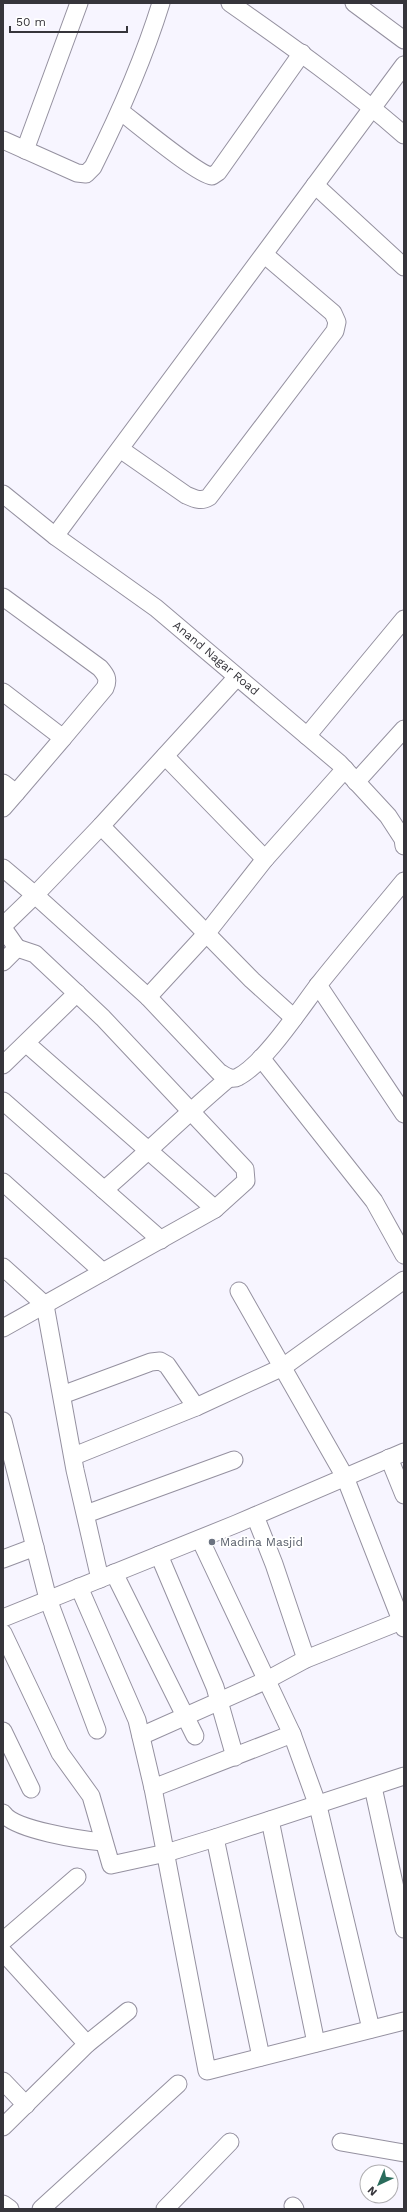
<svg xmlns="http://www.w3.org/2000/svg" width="407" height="2212" viewBox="0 0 407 2212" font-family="'Work Sans',sans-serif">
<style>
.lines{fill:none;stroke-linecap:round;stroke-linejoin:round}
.minor-casing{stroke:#9591a0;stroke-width:19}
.minor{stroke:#fff;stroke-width:17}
.worship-dot{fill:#6b7280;stroke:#fff;stroke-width:1.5}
.labels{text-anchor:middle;stroke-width:3.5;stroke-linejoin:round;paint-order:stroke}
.street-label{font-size:12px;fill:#36353b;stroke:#fff}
.worship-label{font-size:12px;fill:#5b616d;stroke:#fff;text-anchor:start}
</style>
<rect width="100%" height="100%" fill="#f7f5ff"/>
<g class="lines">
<g class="minor-casing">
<g id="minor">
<path d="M 230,3 C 290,45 349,87 404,135"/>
<path d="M 354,3 L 404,40"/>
<path d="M 120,111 C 136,123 198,175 212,176 L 218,172 L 302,53"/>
<path d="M 3,140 L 77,173 L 86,174 L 93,167 C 120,113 143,61 161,3"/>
<path d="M 25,150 L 79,3"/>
<path d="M 315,185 L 404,267"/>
<path d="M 120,449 L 186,495 C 195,499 201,502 209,497 L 335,331 L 337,322 L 333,313 L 265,255"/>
<path d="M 3,494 L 55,536 L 156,608 L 339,763 L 388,816 L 403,839 L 404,846"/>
<path d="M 55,536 L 404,65"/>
<path d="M 3,597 L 100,668 C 106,675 109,679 105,688 L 63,738 L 3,692"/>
<path d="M 237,677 L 101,826 L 35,895 L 148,997 L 219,1072 C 224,1075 231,1081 238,1077 C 264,1064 300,1009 319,984 C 347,949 376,915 404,881"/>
<path d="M 307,736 L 404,619"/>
<path d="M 165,756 L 265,859"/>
<path d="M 356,782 L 404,729"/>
<path d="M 3,783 L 16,793 L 63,738"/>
<path d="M 3,808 L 16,793"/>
<path d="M 101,826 L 252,980 L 294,1018"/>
<path d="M 3,868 L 35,895 L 3,926"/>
<path d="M 3,928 L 17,948 L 3,962"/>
<path d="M 318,985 L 404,1114"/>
<path d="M 148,997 L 206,934 L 265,859 L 345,769"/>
<path d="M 27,1044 L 215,1209"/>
<path d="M 261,1058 L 374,1201 L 404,1255"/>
<path d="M 3,1065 L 77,993"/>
<path d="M 3,1101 L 161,1240"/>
<path d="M 3,1182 L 103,1272"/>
<path d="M 104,1190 C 147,1153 186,1114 229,1078"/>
<path d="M 3,1267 L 45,1305 L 75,1470 L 100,1579"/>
<path d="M 239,1291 L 345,1477 L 404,1628"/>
<path d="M 3,1328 L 215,1209 L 246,1181 L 245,1169 L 103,1018 L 35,954 L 17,948"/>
<path d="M 62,1395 L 151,1362 L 160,1361 L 167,1365 L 196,1407"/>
<path d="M 3,1421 L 48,1599 L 97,1730"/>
<path d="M 74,1456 L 196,1407 L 283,1367 L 404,1280"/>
<path d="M 389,1458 L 404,1495"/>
<path d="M 86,1514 L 234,1460"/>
<path d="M 255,1516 L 274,1564 L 306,1659"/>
<path d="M 159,1555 L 215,1687 L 235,1757"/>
<path d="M 3,1559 L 35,1547"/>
<path d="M 114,1573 L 195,1736"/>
<path d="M 79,1587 L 137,1720 L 153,1788 L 292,1734 L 200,1539"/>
<path d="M 3,1618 L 236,1524 L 404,1452"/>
<path d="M 3,1633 L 60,1753 L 91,1796 L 111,1865 L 166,1853 L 215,1838 L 404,1776"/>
<path d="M 3,1731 L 31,1789"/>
<path d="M 292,1734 L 318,1806 L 371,2029"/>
<path d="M 141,1736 L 267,1680 L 306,1659 L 401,1621"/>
<path d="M 373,1787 L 404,1929"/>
<path d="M 153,1788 L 207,2071 L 404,2021"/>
<path d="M 3,1813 C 14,1830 82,1840 103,1842"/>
<path d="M 270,1820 L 316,2043"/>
<path d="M 215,1838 L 261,2057"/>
<path d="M 3,1941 L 77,1877"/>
<path d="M 3,1952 L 87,2044"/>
<path d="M 3,2081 L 26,2105"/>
<path d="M 3,2127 L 87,2044 L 128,2011"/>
<path d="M 341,2142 L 404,2153"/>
<path d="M 3,2204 L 10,2209"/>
<path d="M 293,2206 L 295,2209"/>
<path d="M 41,2209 L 178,2084"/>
<path d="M 165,2209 L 230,2142"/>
</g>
</g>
<use href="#minor" class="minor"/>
</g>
<circle class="worship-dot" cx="212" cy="1542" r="4"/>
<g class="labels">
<g class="street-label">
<text transform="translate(216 658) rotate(40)" y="4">Anand Nagar Road</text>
</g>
<g class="worship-label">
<text x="220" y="1546">Madina Masjid</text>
</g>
</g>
<rect width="407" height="2212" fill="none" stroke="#36353b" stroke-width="8"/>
<g transform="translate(379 2184) rotate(224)"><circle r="19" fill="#ffffff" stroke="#afaeb1"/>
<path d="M0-3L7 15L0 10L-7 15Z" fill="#2a6c5c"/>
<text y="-6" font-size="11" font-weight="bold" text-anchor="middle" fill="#36353b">N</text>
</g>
<path d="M10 26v6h117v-6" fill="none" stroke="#36353b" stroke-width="2"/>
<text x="16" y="26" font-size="12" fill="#36353b" stroke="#ffffff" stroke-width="3" paint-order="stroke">50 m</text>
</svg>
